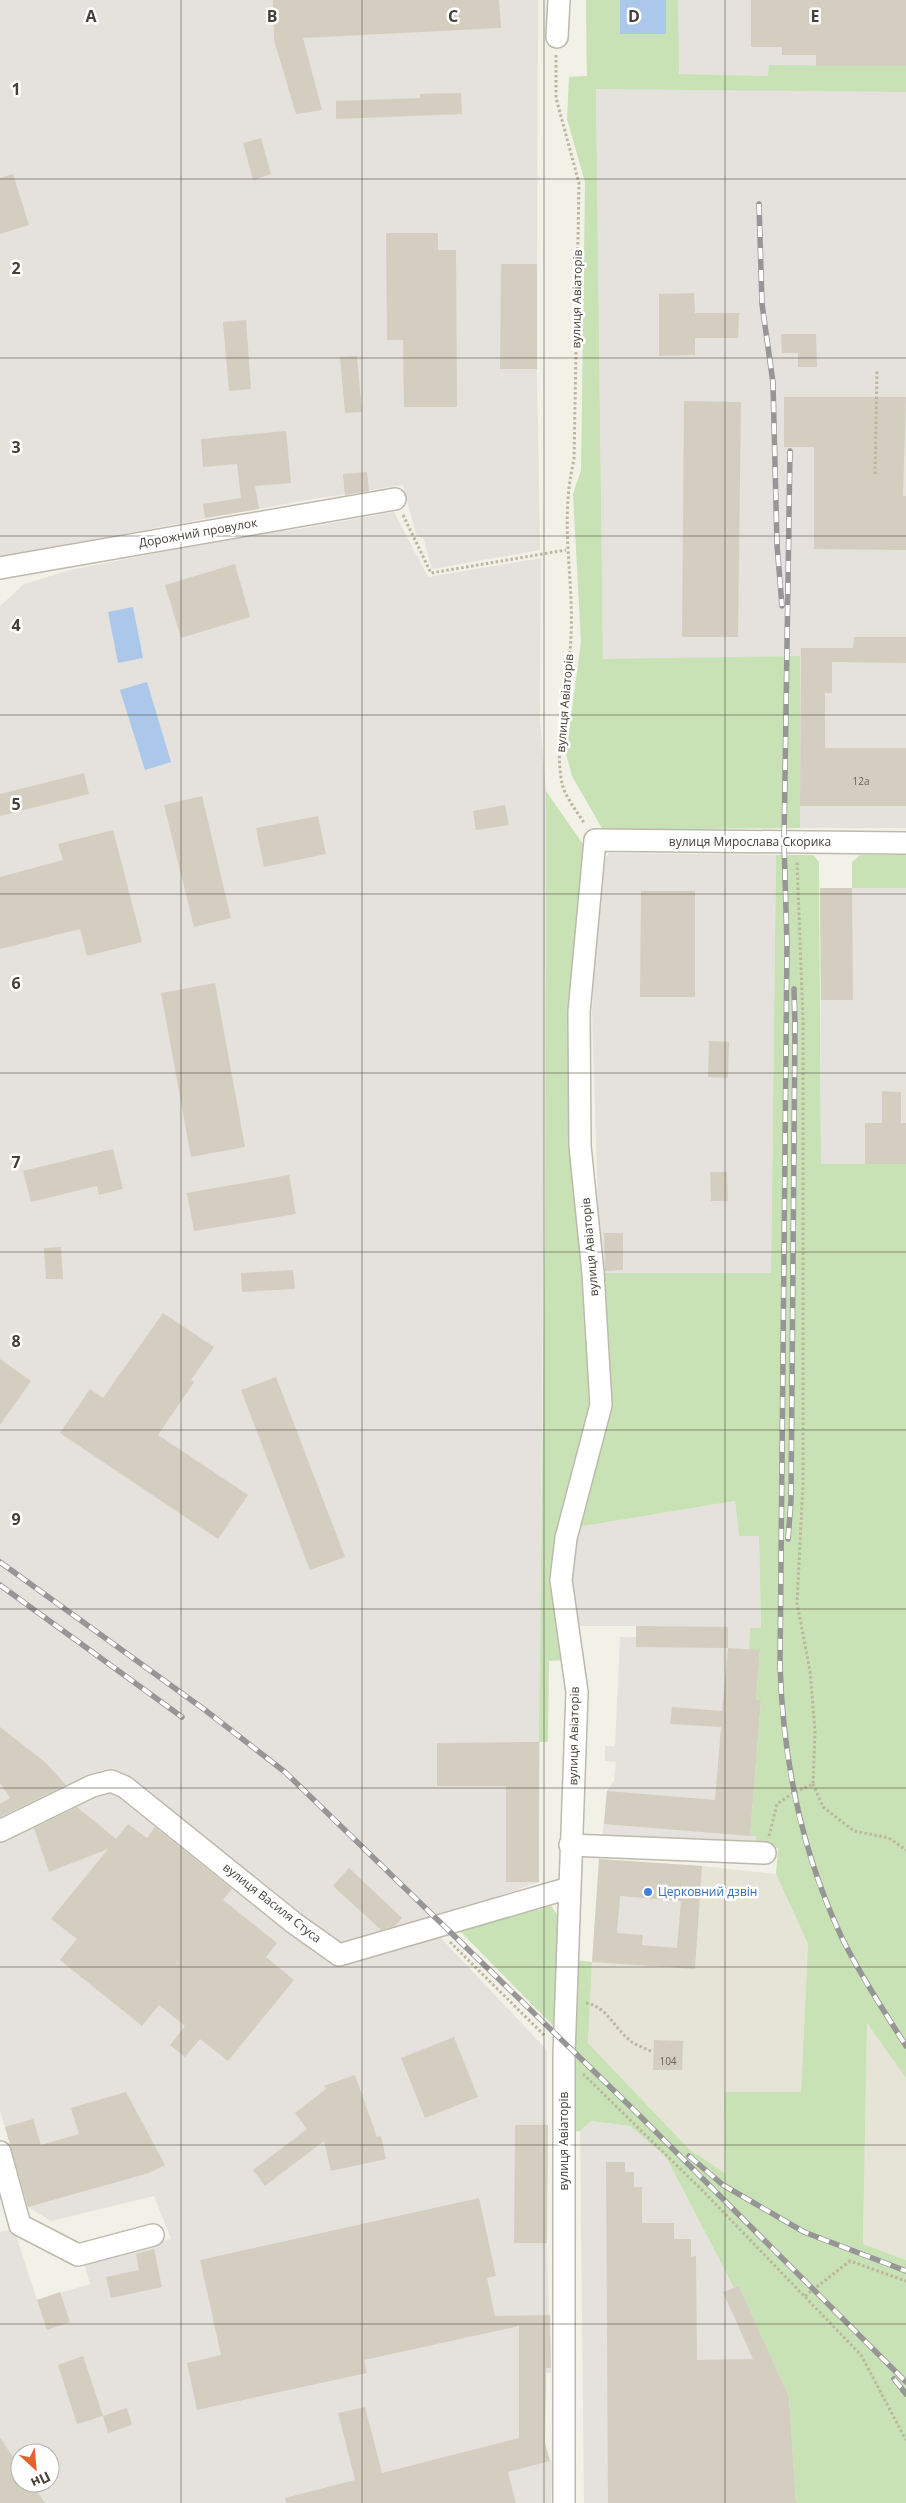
<svg xmlns="http://www.w3.org/2000/svg" width="906" height="2503" viewBox="0 0 906 2503" font-family="'Open Sans',sans-serif">
<style>
.residential{fill:#e6e3d7}
.industrial{fill:#e5e2dd;fill-rule:evenodd}
.green{fill:#c8e2b5}
.water{fill:#abc7e9}
.building{fill:#d3cebf;fill-rule:evenodd}
.lines{fill:none;stroke-linecap:round;stroke-linejoin:round}
.minor-casing{stroke:#bdb9ac;stroke-width:24}
.path{stroke:#bdb69e;stroke-width:3;stroke-dasharray:2.5 2.5;stroke-linecap:butt}
.minor{stroke:#fff;stroke-width:21}
.rail-casing{stroke:#969696;stroke-width:5.5}
.rail{stroke:#fff;stroke-width:4;stroke-dasharray:11;stroke-linecap:butt}
.grid{fill:none;stroke:#454138;stroke-width:1;stroke-opacity:0.55}
.shop-dot{fill:#3f7fe0;stroke:#fff;stroke-width:2}
.labels{text-anchor:middle;stroke-width:5;stroke-linejoin:round;paint-order:stroke}
.number-label{font-size:10px;fill:#68645a}
.street-label{font-size:12px;fill:#454138;stroke:#fff}
.shop-label{font-size:12px;fill:#366cbe;stroke:#fff;text-anchor:start}
.grid-label{font-size:16px;text-anchor:middle;font-weight:bold;fill:#454138;stroke:#fff;stroke-width:5;stroke-linejoin:round;paint-order:stroke}
</style>
<rect width="100%" height="100%" fill="#f2f1e8"/>
<g class="residential">
<path d="M 702,1866 L 776,1874 L 808,1944 L 801,2093 L 727,2175 L 689,2149 L 588,2043 L 592,1962 L 695,1969 Z"/>
<path d="M 867,2022 L 906,2078 L 906,2260 L 863,2244 Z"/>
</g>
<g class="industrial">
<path d="M 0,0 L 538,0 L 537,369 L 540,550 L 432,569 L 423,537 L 417,537 L 403,485 L 301,501 L 0,557 Z"/>
<path d="M 586,0 L 906,0 L 906,828 L 800,828 L 800,656 L 603,660 L 596,89 L 587,89 Z"/>
<path d="M 394,512 L 428,577 L 541,558 L 540,719 L 546,791 L 539,1882 L 368,1941 L 336,1944 L 297,1919 L 113,1768 L 0,1824 L 0,606 L 24,584 L 70,570 L 258,533 L 300,529 Z"/>
<path d="M 609,853 L 776,855 L 771,1273 L 600,1273 L 592,1013 L 598,871 Z"/>
<path d="M 820,888 L 906,888 L 906,1164 L 821,1164 Z"/>
<path d="M 735,1501 L 739,1536 L 759,1536 L 761,1629 L 756,1699 L 761,1700 L 750,1836 L 756,1836 L 756,1846 L 602,1839 L 607,1791 L 614,1781 L 616,1762 L 605,1761 L 605,1746 L 615,1746 L 620,1637 L 636,1637 L 636,1626 L 573,1626 L 568,1580 L 578,1527 Z"/>
<path d="M 107,1789 L 119,1791 L 335,1963 L 413,1936 L 440,1937 L 547,2050 L 547,2243 L 551,2373 L 546,2373 L 545,2443 L 550,2461 L 553,2460 L 551,2503 L 0,2503 L 0,2232 L 14,2229 L 37,2300 L 90,2284 L 83,2259 L 171,2239 L 154,2196 L 51,2221 L 28,2207 L 0,2111 L 0,1840 ZM 20,2453 L 50,2453 L 50,2483 L 20,2483 Z"/>
<path d="M 599,1859 L 702,1866 L 695,1969 L 592,1962 L 595,1921 L 600,1895 L 597,1895 Z"/>
<path d="M 591,2121 L 630,2126 L 666,2157 L 734,2288 L 739,2286 L 789,2397 L 796,2503 L 584,2503 L 580,2131 Z"/>
</g>
<g class="green">
<path d="M 586,0 L 678,0 L 679,74 L 768,76 L 769,65 L 906,66 L 906,92 L 596,89 L 603,659 L 800,656 L 800,828 L 603,830 L 572,776 L 566,754 L 581,642 L 573,494 L 581,470 L 585,182 L 567,119 L 569,77 L 587,76 Z"/>
<path d="M 546,791 L 585,847 L 594,1405 L 558,1536 L 567,1660 L 549,1661 L 548,1742 L 539,1742 L 545,1230 Z"/>
<path d="M 776,855 L 813,855 L 819,862 L 821,1164 L 906,1164 L 906,2078 L 867,2023 L 863,2244 L 906,2260 L 906,2503 L 796,2503 L 789,2397 L 739,2286 L 734,2288 L 666,2157 L 630,2126 L 591,2121 L 580,2131 L 574,2132 L 574,1960 L 592,1962 L 588,2043 L 689,2149 L 726,2174 L 724,2092 L 801,2092 L 808,1944 L 776,1874 L 778,1848 L 756,1846 L 756,1836 L 750,1836 L 761,1700 L 756,1699 L 760,1651 L 749,1650 L 750,1628 L 761,1628 L 759,1536 L 739,1536 L 735,1501 L 578,1527 L 608,1408 L 600,1273 L 771,1273 Z"/>
<path d="M 860,855 L 906,855 L 906,888 L 852,888 L 852,862 Z"/>
<path d="M 551,1906 L 561,1919 L 560,2033 L 455,1926 L 489,1917 L 538,1910 Z"/>
</g>
<g class="water">
<rect x="620" y="0" width="46" height="34"/>
<path d="M 133,607 L 143,658 L 118,663 L 108,612 Z"/>
<path d="M 147,682 L 171,762 L 145,770 L 120,690 Z"/>
</g>
<g class="building">
<path d="M 273,0 L 499,0 L 501,28 L 303,38 L 322,110 L 296,114 L 274,40 Z"/>
<path d="M 751,0 L 906,0 L 906,66 L 816,66 L 816,55 L 782,55 L 782,47 L 751,47 Z"/>
<path d="M 461,93 L 462,114 L 336,119 L 336,101 L 420,98 L 420,94 Z"/>
<path d="M 261,138 L 271,174 L 253,180 L 243,143 Z"/>
<path d="M 13,174 L 29,225 L 0,234 L 0,178 Z"/>
<path d="M 386,233 L 438,233 L 438,250 L 456,250 L 457,407 L 404,407 L 403,340 L 387,340 Z"/>
<path d="M 501,264 L 537,264 L 537,369 L 500,369 Z"/>
<path d="M 694,293 L 695,313 L 739,313 L 738,338 L 695,338 L 695,355 L 659,356 L 659,294 Z"/>
<path d="M 246,320 L 251,389 L 229,391 L 223,322 Z"/>
<path d="M 781,334 L 816,334 L 817,367 L 798,367 L 798,353 L 782,353 Z"/>
<path d="M 357,356 L 362,412 L 345,413 L 340,357 Z"/>
<path d="M 784,397 L 906,397 L 903,496 L 906,496 L 906,550 L 814,549 L 814,447 L 784,447 Z"/>
<path d="M 684,401 L 741,402 L 738,637 L 682,637 Z"/>
<path d="M 286,431 L 291,483 L 255,486 L 259,509 L 205,518 L 203,504 L 241,498 L 237,464 L 203,467 L 201,439 Z"/>
<path d="M 367,472 L 369,491 L 345,495 L 343,474 Z"/>
<path d="M 235,564 L 250,617 L 181,638 L 165,585 Z"/>
<path d="M 854,637 L 906,637 L 906,663 L 832,662 L 832,693 L 825,693 L 825,748 L 906,748 L 906,806 L 800,806 L 801,648 L 853,648 Z"/>
<path d="M 84,773 L 89,794 L 0,816 L 0,794 Z"/>
<path d="M 202,796 L 231,918 L 194,927 L 164,805 Z"/>
<path d="M 505,805 L 509,825 L 476,830 L 473,811 Z"/>
<path d="M 318,816 L 326,854 L 264,867 L 256,828 Z"/>
<path d="M 113,830 L 142,942 L 87,956 L 80,929 L 0,949 L 0,877 L 63,860 L 58,844 Z"/>
<path d="M 820,888 L 852,888 L 853,1000 L 821,1000 Z"/>
<path d="M 641,891 L 695,891 L 695,997 L 640,997 Z"/>
<path d="M 215,983 L 245,1147 L 191,1157 L 161,993 Z"/>
<path d="M 709,1041 L 729,1042 L 728,1078 L 708,1077 Z"/>
<path d="M 882,1091 L 901,1092 L 901,1123 L 906,1123 L 906,1164 L 865,1164 L 865,1123 L 882,1123 Z"/>
<path d="M 113,1149 L 123,1189 L 99,1195 L 97,1186 L 31,1202 L 23,1171 Z"/>
<path d="M 710,1172 L 727,1172 L 728,1201 L 711,1201 Z"/>
<path d="M 289,1175 L 296,1214 L 194,1231 L 187,1193 Z"/>
<path d="M 604,1233 L 623,1233 L 623,1270 L 605,1271 Z"/>
<path d="M 61,1247 L 63,1279 L 46,1279 L 44,1248 Z"/>
<path d="M 293,1270 L 295,1289 L 242,1292 L 241,1273 Z"/>
<path d="M 163,1313 L 214,1347 L 191,1380 L 194,1382 L 158,1435 L 248,1495 L 218,1539 L 60,1433 L 90,1389 L 103,1398 Z"/>
<path d="M 0,1359 L 31,1381 L 0,1425 Z"/>
<path d="M 276,1377 L 345,1557 L 310,1570 L 241,1390 Z"/>
<path d="M 636,1626 L 728,1627 L 728,1648 L 636,1647 Z"/>
<path d="M 728,1648 L 760,1650 L 756,1699 L 761,1700 L 750,1836 L 604,1824 L 607,1791 L 715,1800 L 721,1727 L 670,1724 L 672,1707 L 722,1711 Z"/>
<path d="M 0,1727 L 45,1762 L 66,1785 L 0,1817 L 0,1804 L 10,1798 L 0,1783 Z"/>
<path d="M 539,1742 L 539,1882 L 506,1882 L 506,1786 L 437,1786 L 437,1743 Z"/>
<path d="M 77,1807 L 116,1839 L 128,1824 L 147,1838 L 155,1827 L 232,1889 L 223,1900 L 277,1943 L 266,1957 L 294,1980 L 228,2061 L 200,2039 L 185,2057 L 170,2045 L 185,2026 L 159,2005 L 142,2026 L 60,1960 L 77,1939 L 51,1919 L 108,1849 L 49,1872 L 34,1828 Z"/>
<path d="M 599,1859 L 702,1866 L 695,1969 L 592,1962 ZM 620,1896 L 681,1901 L 677,1948 L 642,1945 L 643,1935 L 617,1933 Z"/>
<path d="M 349,1868 L 402,1918 L 395,1926 L 381,1930 L 333,1886 Z"/>
<path d="M 454,2037 L 478,2097 L 425,2118 L 401,2058 Z"/>
<path d="M 654,2040 L 683,2041 L 682,2070 L 653,2070 Z"/>
<path d="M 355,2075 L 377,2137 L 381,2136 L 386,2159 L 331,2171 L 324,2141 L 265,2186 L 253,2170 L 307,2129 L 295,2113 L 326,2089 L 324,2086 Z"/>
<path d="M 126,2092 L 165,2165 L 149,2173 L 28,2207 L 5,2127 L 33,2119 L 41,2145 L 79,2134 L 71,2108 Z"/>
<path d="M 515,2125 L 548,2125 L 547,2243 L 514,2243 Z"/>
<path d="M 606,2162 L 625,2162 L 625,2172 L 634,2172 L 634,2187 L 642,2187 L 642,2223 L 674,2223 L 674,2239 L 691,2239 L 691,2257 L 696,2256 L 697,2360 L 753,2359 L 723,2292 L 739,2286 L 789,2397 L 796,2503 L 608,2503 Z"/>
<path d="M 479,2198 L 496,2276 L 487,2278 L 495,2316 L 550,2315 L 551,2368 L 546,2368 L 545,2443 L 550,2461 L 508,2472 L 516,2503 L 286,2503 L 285,2498 L 355,2480 L 338,2413 L 365,2407 L 382,2473 L 519,2438 L 519,2326 L 364,2360 L 367,2373 L 197,2410 L 187,2363 L 221,2355 L 200,2260 Z"/>
<path d="M 154,2249 L 162,2287 L 111,2298 L 106,2277 L 139,2270 L 136,2254 Z"/>
<path d="M 60,2292 L 70,2322 L 47,2330 L 37,2300 Z"/>
<path d="M 83,2356 L 103,2416 L 77,2424 L 58,2365 Z"/>
<path d="M 127,2408 L 132,2425 L 108,2433 L 103,2416 Z"/>
<path d="M 0,2438 L 20,2467 L 20,2483 L 31,2483 L 45,2503 L 0,2503 Z"/>
</g>
<g class="lines">
<g class="minor-casing">
<g id="minor">
<path d="M 557,37 L 559,0"/>
<path d="M 0,568 L 395,499"/>
<path d="M 0,1831 L 92,1786 L 111,1781 L 125,1787 L 294,1923 L 339,1955 L 569,1888"/>
<path d="M 570,1845 L 765,1853"/>
<path d="M 0,2152 L 20,2225 L 78,2255 L 153,2235"/>
<path d="M 564,2503 L 564,2055 L 577,1692 L 561,1580 L 566,1538 L 601,1405 L 593,1273 L 580,1146 L 579,1012 L 595,840 L 906,843"/>
</g>
</g>
<g class="path">
<path d="M 556,55 L 556,98 L 579,183 L 574,460 C 559,521 574,576 571,637 C 569,682 552,745 563,787 C 567,799 578,813 584,823"/>
<path d="M 875,474 L 877,371"/>
<path d="M 403,515 L 431,573 L 566,550"/>
<path d="M 813,1784 L 823,1807 L 854,1831 L 889,1838 L 906,1850"/>
<path d="M 769,1836 L 777,1804 L 793,1793 L 813,1784 L 815,1731 L 810,1671 L 797,1603 L 803,1485 L 803,1021 L 797,861"/>
<path d="M 450,1942 L 545,2036"/>
<path d="M 586,2003 C 608,2007 615,2030 632,2042 C 638,2046 646,2049 653,2052"/>
<path d="M 583,2074 L 702,2190 L 861,2355 L 906,2440"/>
<path d="M 805,2296 L 850,2261 L 906,2281"/>
</g>
<use href="#minor" class="minor"/>
<g class="rail-casing">
<g id="rail">
<path d="M 759,204 L 762,304 L 773,383 L 777,545 L 782,606"/>
<path d="M 790,451 L 784,842 L 787,945 L 780,1665 C 783,1761 801,1851 842,1938 C 860,1975 884,2011 906,2046"/>
<path d="M 788,1539 L 791,1501 L 795,1024 L 794,989"/>
<path d="M 0,1562 L 205,1710 L 285,1772 L 635,2111 L 906,2382"/>
<path d="M 0,1585 L 182,1717"/>
<path d="M 689,2156 L 723,2185 L 804,2232 L 906,2271"/>
<path d="M 894,2379 L 906,2394"/>
</g>
</g>
<use href="#rail" class="rail"/>
</g>
<path class="grid" d="M 181,0 L 181,2503M 362,0 L 362,2503M 544,0 L 544,2503M 725,0 L 725,2503M 0,179 L 906,179M 0,358 L 906,358M 0,536 L 906,536M 0,715 L 906,715M 0,894 L 906,894M 0,1073 L 906,1073M 0,1252 L 906,1252M 0,1430 L 906,1430M 0,1609 L 906,1609M 0,1788 L 906,1788M 0,1967 L 906,1967M 0,2145 L 906,2145M 0,2324 L 906,2324"/>
<circle class="shop-dot" cx="648" cy="1892" r="5"/>
<g class="labels">
<g class="number-label">
<text x="861" y="785">12а</text>
<text x="668" y="2065">104</text>
</g>
<g class="street-label">
<text transform="translate(577 299) rotate(-89)" y="4">вулиця Авіаторів</text>
<text transform="translate(198 533) rotate(-10)" y="4">Дорожний провулок</text>
<text transform="translate(565 703) rotate(-85)" y="4">вулиця Авіаторів</text>
<text x="750" y="846">вулиця Мирослава Скорика</text>
<text transform="translate(590 1247) rotate(-95)" y="4">вулиця Авіаторів</text>
<text transform="translate(574 1736) rotate(-89)" y="4">вулиця Авіаторів</text>
<text transform="translate(272 1903) rotate(38)" y="4">вулиця Василя Стуса</text>
<text transform="translate(564 2141) rotate(-90)" y="4">вулиця Авіаторів</text>
</g>
<g class="shop-label">
<text x="658" y="1896">Церковний дзвін</text>
</g>
</g>
<g class="grid-label">
<text x="91" y="22">A</text>
<text x="272" y="22">B</text>
<text x="453" y="22">C</text>
<text x="634" y="22">D</text>
<text x="815" y="22">E</text>
<text x="16" y="95">1</text>
<text x="16" y="274">2</text>
<text x="16" y="453">3</text>
<text x="16" y="631">4</text>
<text x="16" y="810">5</text>
<text x="16" y="989">6</text>
<text x="16" y="1168">7</text>
<text x="16" y="1347">8</text>
<text x="16" y="1525">9</text>
</g>
<g transform="translate(35 2468) rotate(154)"><circle r="24" fill="#ffffff" stroke="#b5b3af"/>
<path d="M0-4L9 19L0 12L-9 19Z" fill="#e3622e"/>
<text y="-8" font-size="14" font-weight="bold" text-anchor="middle" fill="#454138">Пн</text>
</g>
</svg>
